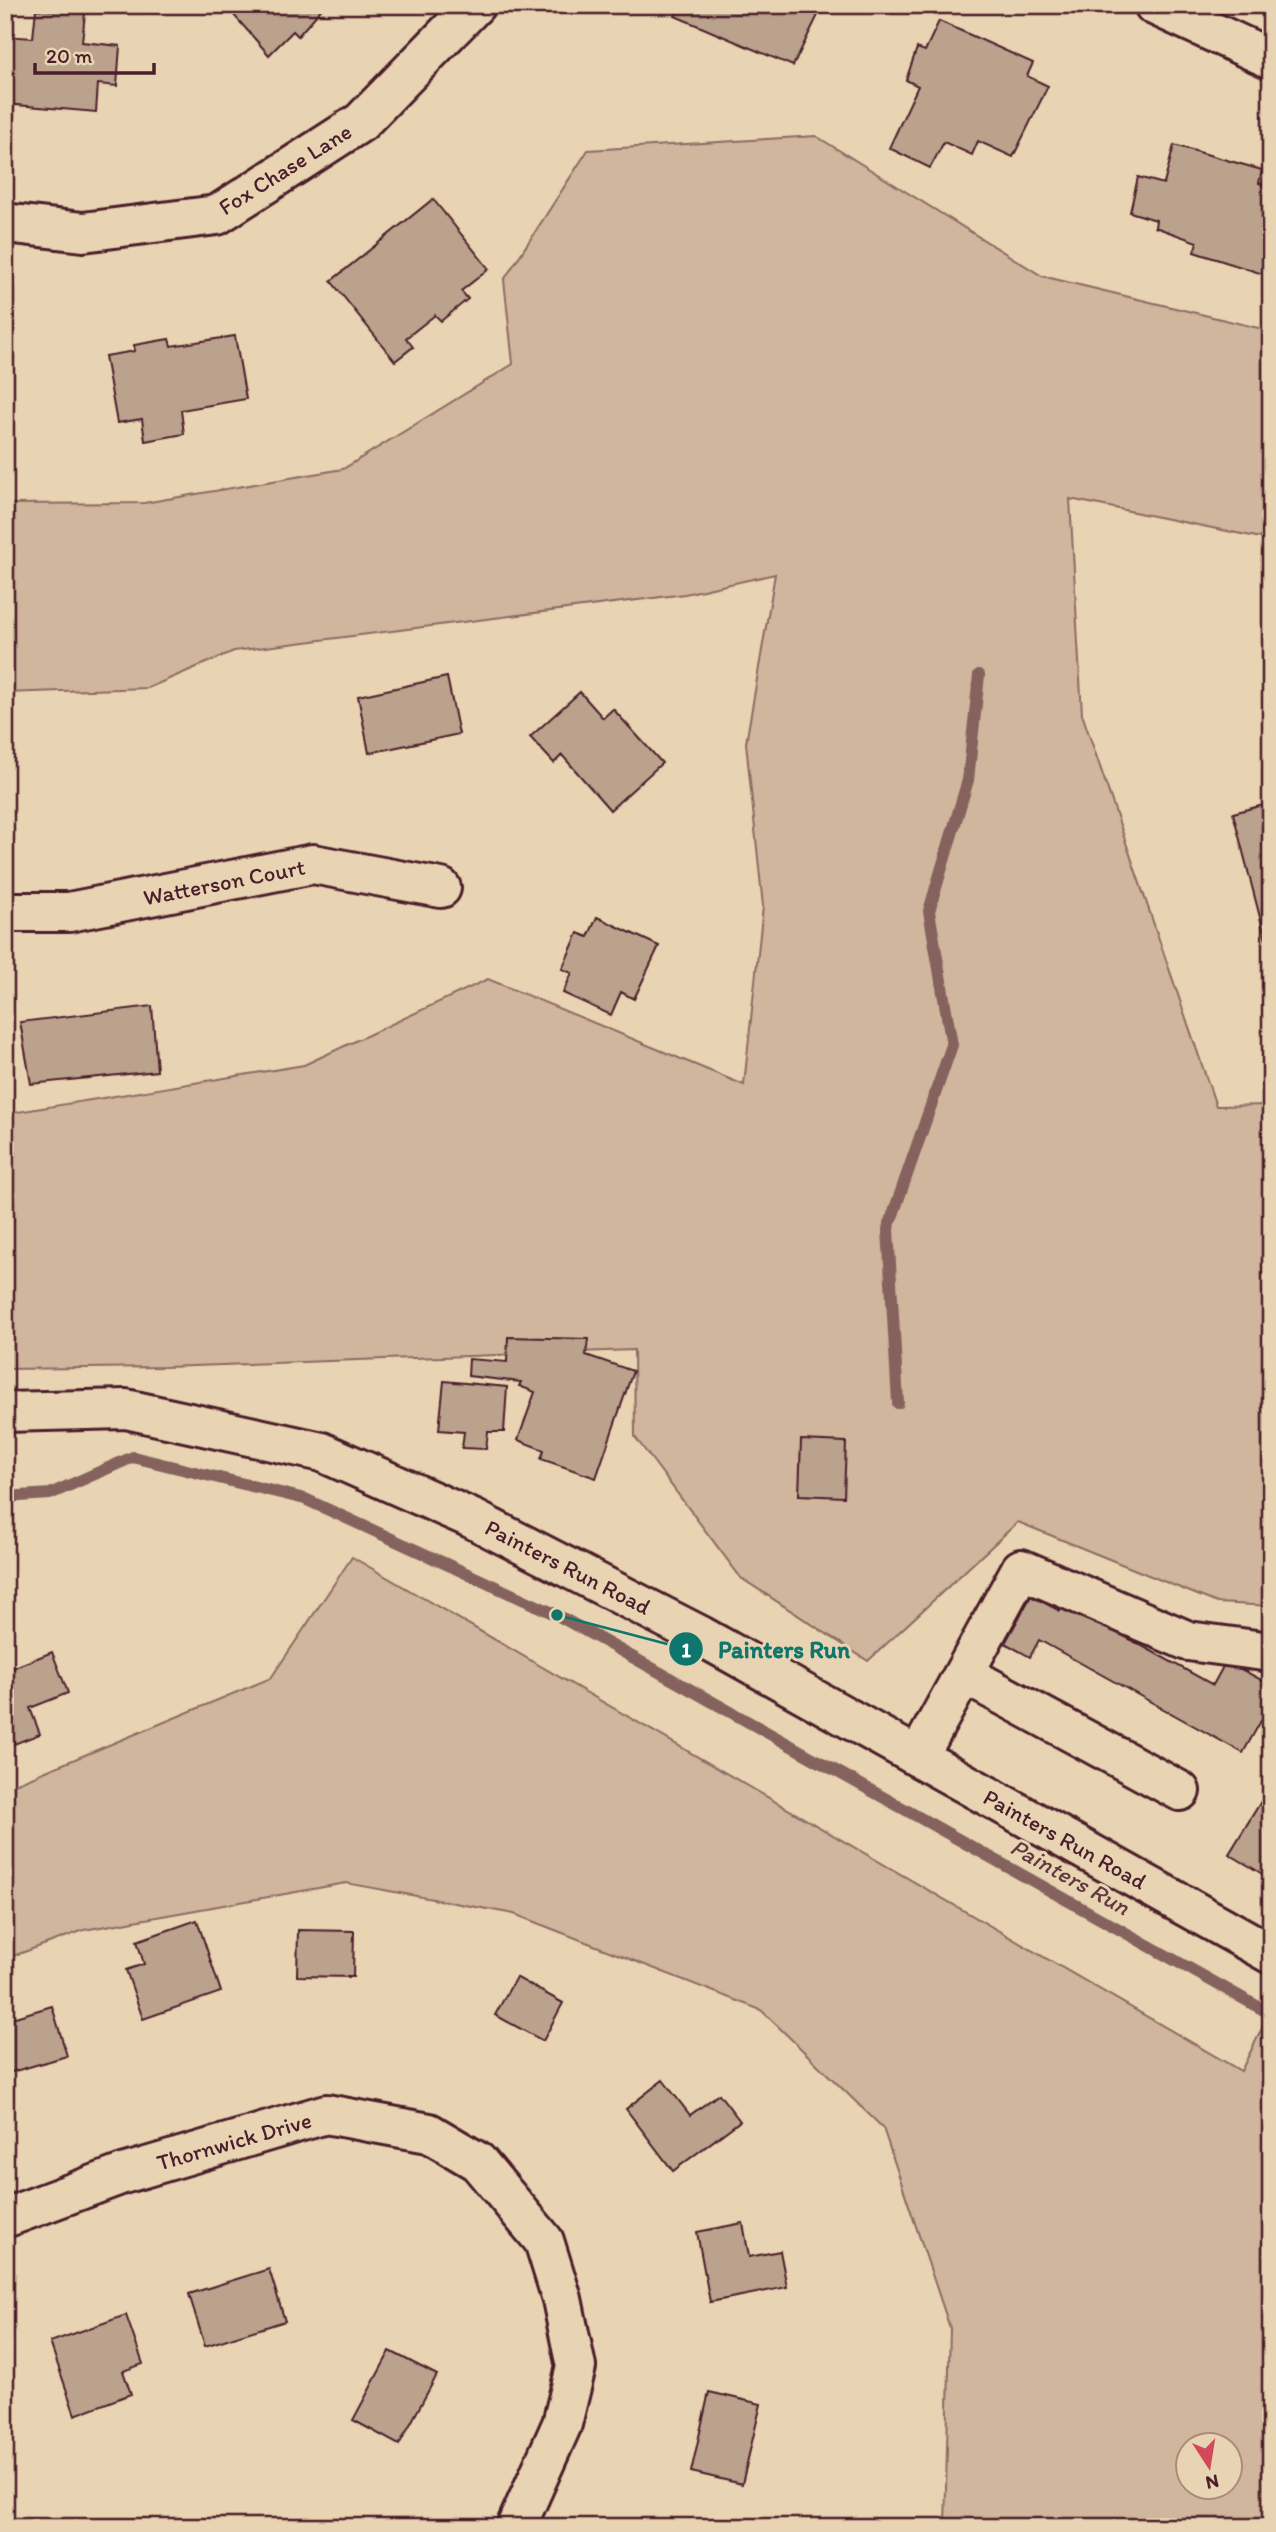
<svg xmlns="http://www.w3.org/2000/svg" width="1276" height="2532" viewBox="0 0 1276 2532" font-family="Itim,sans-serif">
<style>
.green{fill:#cfb69c;stroke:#8c6a64;stroke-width:2;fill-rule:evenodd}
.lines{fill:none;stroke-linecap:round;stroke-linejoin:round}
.stream{stroke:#85625d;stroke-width:12}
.building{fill:#bba28d;stroke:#4a1f2b;stroke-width:2}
.minor-casing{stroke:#4a1f2b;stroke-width:44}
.minor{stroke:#e8d4b2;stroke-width:38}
.labels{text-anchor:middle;stroke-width:6;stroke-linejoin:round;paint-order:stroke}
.street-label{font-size:23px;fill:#4a1f2b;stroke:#e8d4b2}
.water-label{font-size:24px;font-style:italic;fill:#623b40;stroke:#e8d4b2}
.leader{fill:none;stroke:#0f766e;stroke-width:2.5}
.callout-dot{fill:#0f766e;stroke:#e8d4b2;stroke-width:2.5}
.mark-label{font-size:21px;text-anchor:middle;font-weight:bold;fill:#fff}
.callout-label{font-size:24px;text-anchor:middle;font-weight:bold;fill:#0f766e;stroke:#e8d4b2;stroke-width:6;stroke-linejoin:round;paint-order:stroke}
</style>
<rect width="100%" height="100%" fill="#e8d4b2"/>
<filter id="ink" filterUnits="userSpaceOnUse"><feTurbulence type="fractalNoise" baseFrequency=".0143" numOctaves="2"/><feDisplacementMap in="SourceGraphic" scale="14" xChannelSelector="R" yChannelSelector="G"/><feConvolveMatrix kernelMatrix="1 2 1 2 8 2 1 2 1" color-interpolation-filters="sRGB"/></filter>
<g filter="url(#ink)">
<g class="green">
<path d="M 816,136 L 1042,276 L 1271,331 L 1271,540 L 1070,499 L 1082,714 L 1216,1106 L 1271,1105 L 1271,1606 L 1217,1603 L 1018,1522 L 868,1661 L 741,1578 L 635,1437 L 634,1350 L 165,1367 L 5,1369 L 5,1114 L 304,1065 L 488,979 L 744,1085 L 763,906 L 746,743 L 775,574 L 685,594 L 234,651 L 148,688 L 5,693 L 5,504 L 144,503 L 343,469 L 513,364 L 504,280 L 588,150 Z"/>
<path d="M 352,1557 L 1241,2071 L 1271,2010 L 1271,2527 L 945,2527 L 950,2328 L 883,2128 L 761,2010 L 514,1914 L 346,1883 L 84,1930 L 5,1959 L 5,1788 L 271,1678 ZM 1188,2444 L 1230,2444 L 1230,2486 L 1188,2486 Z"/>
</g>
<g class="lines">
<g class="stream">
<path d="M 898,1403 L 888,1229 L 952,1045 L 929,911 L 968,780 L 979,675"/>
<path d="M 5,1497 L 50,1494 L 133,1457 L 305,1499 L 557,1615 L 1271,2014"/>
</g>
</g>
<g class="building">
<path d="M 225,5 L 325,5 L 298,36 L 293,31 L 269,55 Z"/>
<path d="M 667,5 L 823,5 L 793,66 L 675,16 L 678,11 Z"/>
<path d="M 36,9 L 85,13 L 82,42 L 120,46 L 117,86 L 98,84 L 96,112 L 5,104 L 5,36 L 33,38 Z"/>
<path d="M 939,21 L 1033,63 L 1027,76 L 1048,86 L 1013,157 L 978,141 L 972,155 L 944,142 L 930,168 L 889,148 L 918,86 L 906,80 L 917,48 L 925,51 Z"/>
<path d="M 1174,145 L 1262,170 L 1259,183 L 1271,187 L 1269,276 L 1194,252 L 1197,242 L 1155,227 L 1156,220 L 1130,212 L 1138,177 L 1164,184 Z"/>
<path d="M 433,199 L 489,269 L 461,291 L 468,299 L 441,321 L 435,315 L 406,338 L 413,347 L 395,361 L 331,281 Z"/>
<path d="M 235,336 L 246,399 L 181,410 L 184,434 L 145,441 L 142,419 L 117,423 L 105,356 L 135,351 L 134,345 L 169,339 L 171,346 Z"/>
<path d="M 447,677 L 459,734 L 369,753 L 358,696 Z"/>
<path d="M 580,692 L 603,718 L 613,709 L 662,763 L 610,810 L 562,755 L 554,763 L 530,737 Z"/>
<path d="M 1271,803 L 1271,960 L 1233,813 Z"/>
<path d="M 597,917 L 659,946 L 634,999 L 621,992 L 611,1015 L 563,993 L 572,973 L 562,969 L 578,933 L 588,937 Z"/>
<path d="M 152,1006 L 157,1071 L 31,1084 L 20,1022 Z"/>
<path d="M 508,1337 L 588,1339 L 586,1355 L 633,1371 L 596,1478 L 541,1459 L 544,1450 L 518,1440 L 535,1392 L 519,1386 L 521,1382 L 468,1376 L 469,1359 L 507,1362 Z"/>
<path d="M 444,1381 L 507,1387 L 504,1432 L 488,1432 L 486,1449 L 462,1448 L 464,1432 L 439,1430 Z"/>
<path d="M 801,1440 L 846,1442 L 844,1497 L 799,1495 Z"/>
<path d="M 1031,1596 L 1060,1611 L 1064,1603 L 1213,1685 L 1226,1661 L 1271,1685 L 1271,1703 L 1243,1753 L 1039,1640 L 1030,1657 L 1005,1643 Z"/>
<path d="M 52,1652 L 68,1693 L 30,1708 L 40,1734 L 14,1744 L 12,1737 L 5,1740 L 5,1671 Z"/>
<path d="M 1271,1785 L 1271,1879 L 1229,1854 Z"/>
<path d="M 197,1920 L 221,1992 L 143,2019 L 126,1970 L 144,1964 L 137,1941 Z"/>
<path d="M 298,1930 L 354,1931 L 353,1977 L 297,1976 Z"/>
<path d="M 516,1977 L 563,2003 L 543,2041 L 495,2015 Z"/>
<path d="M 52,2006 L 67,2056 L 5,2074 L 5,2020 Z"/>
<path d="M 663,2080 L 690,2115 L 719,2094 L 740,2121 L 673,2171 L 626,2109 Z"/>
<path d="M 743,2223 L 749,2257 L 780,2251 L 787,2287 L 710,2302 L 697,2232 Z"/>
<path d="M 269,2269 L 285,2321 L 205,2346 L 189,2294 Z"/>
<path d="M 126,2315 L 143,2364 L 123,2371 L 131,2394 L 75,2415 L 50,2342 Z"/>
<path d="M 390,2351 L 437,2375 L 399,2445 L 353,2420 Z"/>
<path d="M 709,2392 L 761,2404 L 742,2484 L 691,2472 Z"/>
</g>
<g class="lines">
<g class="minor-casing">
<g id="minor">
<path d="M 1154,5 L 1271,59"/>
<path d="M 5,223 L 83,232 L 217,215 L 361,122 L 475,5"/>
<path d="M 5,912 L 69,912 L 313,864 L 441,888"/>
<path d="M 5,1412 L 126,1409 L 322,1452 L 473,1519 L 701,1636 L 1271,1954"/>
<path d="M 964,1674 L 1180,1791"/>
<path d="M 918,1757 L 1021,1569 L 1188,1641 L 1271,1652"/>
<path d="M 5,2218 L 123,2174 L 326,2114 L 429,2133 L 478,2162 L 544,2241 L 562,2299 L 576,2367 L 562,2424 L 516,2527"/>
</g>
</g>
<use href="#minor" class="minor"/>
</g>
</g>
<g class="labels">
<g class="street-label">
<text transform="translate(285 169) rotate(-32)" y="8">Fox Chase Lane</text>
<text transform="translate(224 882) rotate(-11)" y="8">Watterson Court</text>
<text transform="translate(568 1567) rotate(27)" y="8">Painters Run Road</text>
<text transform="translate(1065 1839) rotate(29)" y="8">Painters Run Road</text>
<text transform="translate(234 2141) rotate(-16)" y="8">Thornwick Drive</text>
</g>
<g class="water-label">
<text transform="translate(1070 1877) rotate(29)" y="8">Painters Run</text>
</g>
</g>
<path class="leader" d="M557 1615L686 1649"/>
<g class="callout-dot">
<circle cx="557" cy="1615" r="7"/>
<circle cx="686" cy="1649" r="18"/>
</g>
<g class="mark-label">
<text x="686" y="1657">1</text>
</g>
<g class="callout-label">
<text x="784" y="1658">Painters Run</text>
</g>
<rect width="1276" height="2532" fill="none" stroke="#e8d4b2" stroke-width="28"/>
<rect x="14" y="14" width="1248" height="2504" fill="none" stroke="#4a1f2b" stroke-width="2.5" filter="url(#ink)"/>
<g transform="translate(1209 2466) rotate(168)"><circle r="33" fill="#e8d4b2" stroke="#a98c7c" stroke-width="2"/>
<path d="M0-5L12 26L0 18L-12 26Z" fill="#d1495b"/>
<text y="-10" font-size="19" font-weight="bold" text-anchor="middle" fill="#4a1f2b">N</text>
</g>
<path d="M35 63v10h119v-10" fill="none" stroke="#4a1f2b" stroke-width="3.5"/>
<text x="46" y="63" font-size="21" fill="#4a1f2b" stroke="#e8d4b2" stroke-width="5" paint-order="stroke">20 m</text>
</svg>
